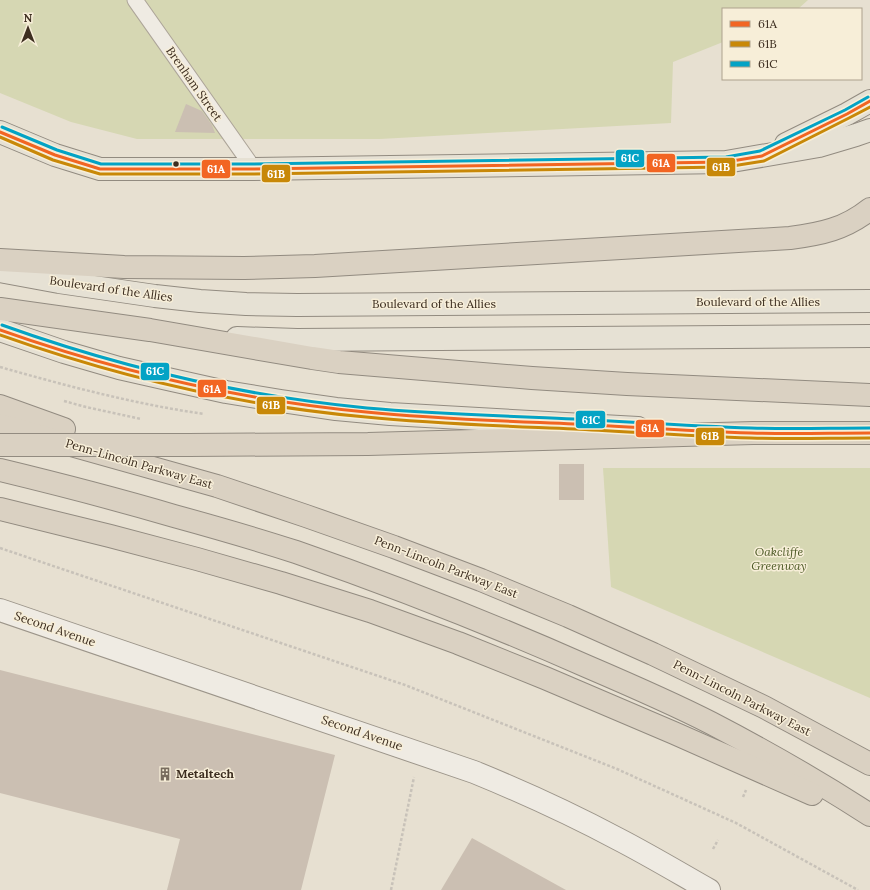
<svg xmlns="http://www.w3.org/2000/svg" width="870" height="890" viewBox="0 0 870 890" font-family="Lora,serif">
<style>
.green{fill:#d6d7b3}
.building{fill:#cbbfb2}
.lines{fill:none;stroke-linecap:round;stroke-linejoin:round}
.lane-casing{stroke:#ada599;stroke-width:17}
.secondary-casing{stroke:#9c958a;stroke-width:24}
.primary-casing{stroke:#928b80;stroke-width:24}
.highway-casing{stroke:#928b80;stroke-width:24}
.path{stroke:#c8c2b9;stroke-width:2.5;stroke-dasharray:3 2;stroke-linecap:butt}
.lane{stroke:#efebe3;stroke-width:15}
.secondary{stroke:#efebe3;stroke-width:22}
.primary{stroke:#e6e1d4;stroke-width:22}
.highway{stroke:#dad1c2;stroke-width:22}
.highway-bridge-casing{stroke:#928b80;stroke-width:24;stroke-linecap:butt}
.highway-bridge{stroke:#dad1c2;stroke-width:22}
.bus-1-casing{stroke:#f7eed8;stroke-width:6}
.bus-2-casing{stroke:#f7eed8;stroke-width:6}
.bus-3-casing{stroke:#f7eed8;stroke-width:6}
.bus-1{stroke:#f26522;stroke-width:3}
.bus-2{stroke:#c88808;stroke-width:3}
.bus-3{stroke:#03a3c5;stroke-width:3}
.bus-dot{fill:#3d2e20;stroke:#f7eed8;stroke-width:1.5}
.labels{text-anchor:middle;stroke-width:3;stroke-linejoin:round;paint-order:stroke}
.street-label{font-size:12px;fill:#3d2e20;stroke:#f7eed8}
.park-label{font-size:12px;font-style:italic;fill:#4d5a26;stroke:#f7eed8}
.poi-label{font-size:12px;font-weight:bold;fill:#3d2e20;stroke:#f7eed8;text-anchor:start}
.line-badge{stroke:#f7eed8;stroke-width:1.5}
.badge-label{font-size:11px;text-anchor:middle;font-weight:bold;fill:#fff}
</style>
<rect width="100%" height="100%" fill="#e7e0d1"/>
<g class="green">
<path d="M 0,0 L 808,0 L 798,9 L 723,9 L 723,42 L 673,62 L 671,123 L 380,139 L 137,139 L 71,122 L 0,93 Z"/>
<path d="M 603,468 L 870,468 L 870,698 L 611,587 Z"/>
</g>
<g class="building">
<path d="M 186,104 L 202,111 L 212,125 L 215,133 L 175,132 Z"/>
<rect x="559" y="464" width="25" height="36"/>
<path d="M 0,670 L 335,755 L 301,890 L 167,890 L 180,839 L 0,793 Z"/>
<path d="M 472,838 L 566,890 L 441,890 Z"/>
</g>
<g class="lines">
<g class="lane-casing">
<path id="lane" d="M 135,0 L 254,169"/>
</g>
<g class="secondary-casing">
<path id="secondary" d="M 0,610 L 474,772 C 523,792 571,814 618,839 C 649,855 679,873 709,890"/>
</g>
<g class="primary-casing">
<g id="primary">
<path d="M 0,132 L 55,155 L 100,169 L 254,169 L 726,162 L 819,146 L 856,135 L 870,130"/>
<path d="M 786,144 L 847,114 L 870,101"/>
<path d="M 0,271 L 59,282 L 155,296 L 200,301 L 246,304 L 297,305 L 870,301"/>
<path d="M 0,330 L 64,352 L 119,368 L 172,380 L 226,392 L 281,401 L 336,409 L 390,414 L 638,428"/>
<path d="M 237,338 L 297,340 L 870,336"/>
</g>
</g>
<g class="highway-casing">
<g id="highway">
<path d="M 0,260 L 124,267 L 244,268 L 315,266 L 790,238 C 821,234 845,229 870,209"/>
<path d="M 0,309 L 150,330 L 312,358 L 339,362 L 532,378 L 627,384 L 870,395"/>
<path d="M 0,406 L 64,429"/>
<path d="M 0,425 L 217,486 L 306,516 L 394,547 L 481,580 L 568,616 L 653,654 L 764,707 L 870,764"/>
<path d="M 188,445 L 368,444 L 753,433 L 870,433"/>
<path d="M 0,470 C 58,484 116,499 174,516 C 214,527 256,539 296,552 C 394,586 491,624 586,666 C 628,684 670,702 711,723 C 765,751 819,782 870,815"/>
<path d="M 0,509 L 110,536 L 197,559 L 281,583 L 370,611 L 458,643 L 545,678 L 674,733 L 812,794"/>
</g>
</g>
<g class="path">
<path d="M 0,367 C 67,386 135,404 204,414"/>
<path d="M 64,401 L 86,407 L 141,419"/>
<path d="M 0,548 L 405,685 L 617,769 L 736,823 L 858,890"/>
<path d="M 743,797 L 746,790"/>
<path d="M 713,849 L 718,840"/>
<path d="M 391,890 L 414,777"/>
</g>
<use href="#lane" class="lane"/>
<use href="#secondary" class="secondary"/>
<use href="#primary" class="primary"/>
<use href="#highway" class="highway"/>
<g class="highway-bridge-casing">
<path id="highway-bridge" d="M 0,445 L 188,445"/>
</g>
<use href="#highway-bridge" class="highway-bridge"/>
<g class="bus-1-casing">
<g id="bus-1">
<path d="M 0,132 L 55,155 L 100,169 L 254,169 L 726,162 L 762,156 L 847,114 L 870,101"/>
<path d="M 0,330 C 118,372 241,400 366,412 C 435,419 504,421 574,424 C 633,427 692,431 751,433 C 790,434 830,433 870,433"/>
</g>
</g>
<g class="bus-2-casing">
<g id="bus-2">
<path d="M 0,137 L 53,160 L 100,174 L 254,174 L 726,167 L 764,161 L 849,118 L 870,107"/>
<path d="M 0,335 C 118,377 241,406 366,417 C 435,424 505,426 574,429 C 633,432 692,436 751,438 C 790,439 830,438 870,438"/>
</g>
</g>
<g class="bus-3-casing">
<g id="bus-3">
<path d="M 2,127 L 57,150 L 101,164 L 254,164 L 726,157 L 760,151 L 845,110 L 868,97"/>
<path d="M 2,325 C 119,367 243,396 367,408 C 436,414 505,416 574,419 C 633,422 692,426 751,428 C 790,429 830,428 870,428"/>
</g>
</g>
<use href="#bus-1" class="bus-1"/>
<use href="#bus-2" class="bus-2"/>
<use href="#bus-3" class="bus-3"/>
</g>
<defs>
<g id="building-bare" transform="scale(1.08)"><path d="M-4-6H4V6H1V3H-1V6H-4ZM-2.5-4.3h1.7v1.8h-1.7ZM.8-4.3h1.7v1.8H.8ZM-2.5-1h1.7V.8h-1.7ZM.8-1h1.7V.8H.8Z" fill="#786c5e" stroke="#f7eed8" stroke-width="2.5" paint-order="stroke"/></g>
</defs>
<g fill-rule="evenodd">
<use href="#building-bare" x="165" y="774"/>
</g>
<circle class="bus-dot" cx="176" cy="164" r="3.5"/>
<g class="labels">
<g class="street-label">
<text transform="translate(194 84) rotate(55)" y="4">Brenham Street</text>
<text transform="translate(111 289) rotate(8)" y="4">Boulevard of the Allies</text>
<text x="758" y="306">Boulevard of the Allies</text>
<text x="434" y="308">Boulevard of the Allies</text>
<text transform="translate(139 464) rotate(16)" y="4">Penn-Lincoln Parkway East</text>
<text transform="translate(446 567) rotate(21)" y="4">Penn-Lincoln Parkway East</text>
<text transform="translate(55 629) rotate(19)" y="4">Second Avenue</text>
<text transform="translate(742 698) rotate(27)" y="4">Penn-Lincoln Parkway East</text>
<text transform="translate(362 733) rotate(19)" y="4">Second Avenue</text>
</g>
<g class="park-label">
<text x="779" y="556">Oakcliffe<tspan x="779" dy="14">Greenway</tspan></text>
</g>
<g class="poi-label">
<text x="176" y="778">Metaltech</text>
</g>
</g>
<g class="line-badge">
<rect x="615" y="149" width="30" height="19" rx="4" fill="#03a3c5"/>
<rect x="646" y="153" width="30" height="20" rx="4" fill="#f26522"/>
<rect x="706" y="157" width="30" height="20" rx="4" fill="#c88808"/>
<rect x="201" y="159" width="30" height="20" rx="4" fill="#f26522"/>
<rect x="261" y="164" width="30" height="19" rx="4" fill="#c88808"/>
<rect x="140" y="362" width="30" height="19" rx="4" fill="#03a3c5"/>
<rect x="197" y="379" width="30" height="19" rx="4" fill="#f26522"/>
<rect x="256" y="396" width="30" height="19" rx="4" fill="#c88808"/>
<rect x="575" y="410" width="31" height="19" rx="4" fill="#03a3c5"/>
<rect x="635" y="419" width="30" height="19" rx="4" fill="#f26522"/>
<rect x="695" y="427" width="30" height="19" rx="4" fill="#c88808"/>
</g>
<g class="badge-label">
<text x="630" y="162">61C</text>
<text x="661" y="167">61A</text>
<text x="721" y="171">61B</text>
<text x="216" y="173">61A</text>
<text x="276" y="178">61B</text>
<text x="155" y="375">61C</text>
<text x="212" y="393">61A</text>
<text x="271" y="409">61B</text>
<text x="591" y="424">61C</text>
<text x="650" y="432">61A</text>
<text x="710" y="440">61B</text>
</g>
<rect x="722" y="8" width="140" height="72" fill="#f7eed8" stroke="#ada18e"/>
<rect x="730" y="21" width="20" height="6" fill="#f26522" stroke="#ada18e"/>
<text x="758" y="28" font-size="12" fill="#3d2e20">61A</text>
<rect x="730" y="41" width="20" height="6" fill="#c88808" stroke="#ada18e"/>
<text x="758" y="48" font-size="12" fill="#3d2e20">61B</text>
<rect x="730" y="61" width="20" height="6" fill="#03a3c5" stroke="#ada18e"/>
<text x="758" y="68" font-size="12" fill="#3d2e20">61C</text>
<g transform="translate(28 28)" stroke="#f7eed8" stroke-width="3" paint-order="stroke">
<path d="M0-3L7 15L0 10L-7 15Z" fill="#3d2e20"/>
<text y="-6" font-size="11" font-weight="bold" text-anchor="middle" fill="#3d2e20">N</text>
</g>
</svg>
